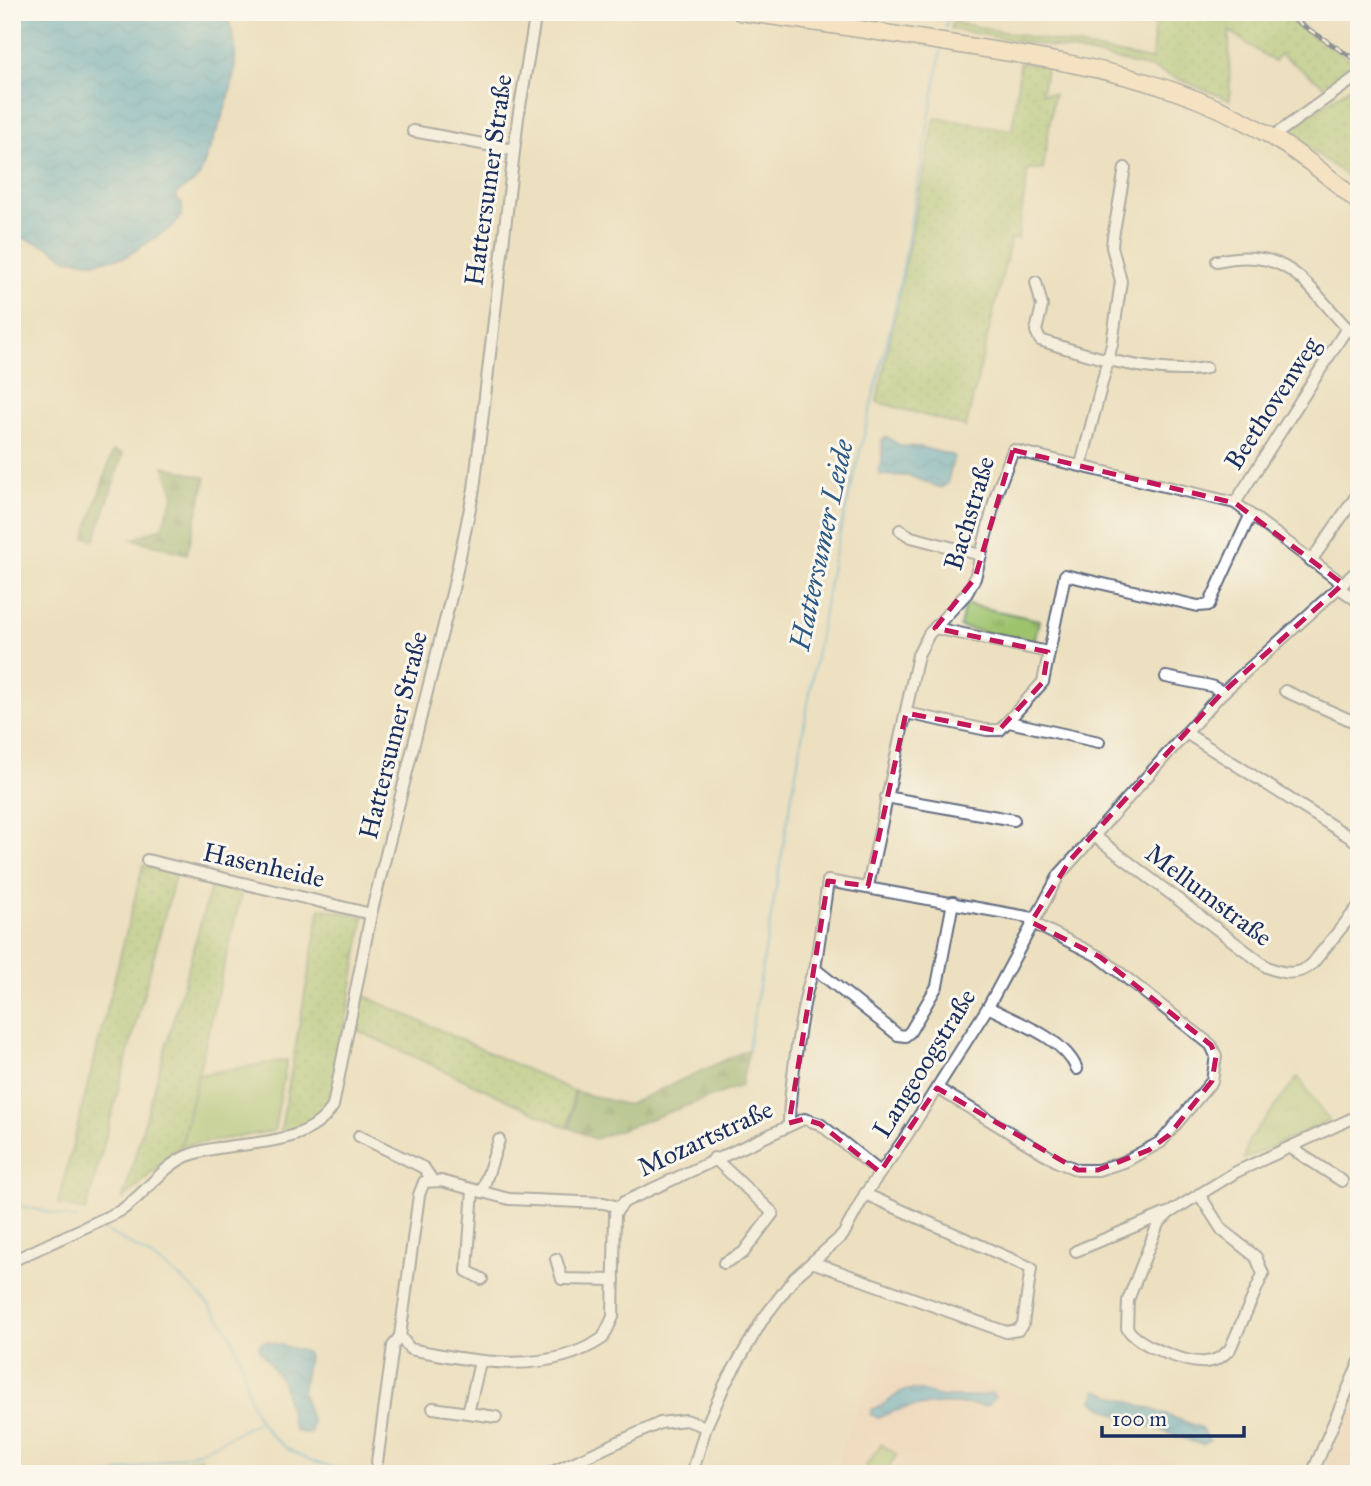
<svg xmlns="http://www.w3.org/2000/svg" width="1371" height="1486" viewBox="0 0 1371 1486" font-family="'IM FELL Great Primer',serif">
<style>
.built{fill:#f2d4be}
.grass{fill:url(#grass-dots);stroke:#5c7966;stroke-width:2}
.forest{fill:url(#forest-firs);stroke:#4c6c5f;stroke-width:2}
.park{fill:url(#park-tufts);stroke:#5c7966;stroke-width:2}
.pitch{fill:#9ec36d;stroke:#5c7966;stroke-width:2}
.water{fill:url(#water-waves);stroke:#366d96;stroke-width:2}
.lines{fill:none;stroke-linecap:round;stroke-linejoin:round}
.stream{stroke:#52abcf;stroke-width:2.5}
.minor-casing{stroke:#646d80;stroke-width:14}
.secondary-casing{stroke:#646d80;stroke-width:19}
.minor{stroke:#fff;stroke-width:10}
.secondary{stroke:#fee5c5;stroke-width:16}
.rail-casing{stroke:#1b2f5e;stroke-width:5}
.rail{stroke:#fbf7ec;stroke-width:2.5;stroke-dasharray:8;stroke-linecap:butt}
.marked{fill:none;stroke:#c2185b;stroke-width:5;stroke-dasharray:14 9;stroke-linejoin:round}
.labels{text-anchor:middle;stroke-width:6;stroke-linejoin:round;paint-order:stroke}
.street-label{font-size:26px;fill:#1b2f5e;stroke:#fbf7ec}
.water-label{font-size:28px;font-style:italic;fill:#2e5a86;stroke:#fbf7ec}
</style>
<defs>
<pattern id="grass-dots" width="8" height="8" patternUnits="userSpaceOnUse" patternTransform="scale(1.75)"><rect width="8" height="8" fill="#9ec36d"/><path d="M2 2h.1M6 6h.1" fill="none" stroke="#809f5d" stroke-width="1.8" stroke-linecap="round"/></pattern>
<pattern id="forest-firs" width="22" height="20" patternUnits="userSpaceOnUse" patternTransform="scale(1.75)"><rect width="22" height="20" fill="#7ea960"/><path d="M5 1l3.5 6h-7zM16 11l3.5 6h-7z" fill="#668a52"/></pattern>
<pattern id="park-tufts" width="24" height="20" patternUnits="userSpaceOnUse" patternTransform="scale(1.75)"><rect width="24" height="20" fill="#9ec36d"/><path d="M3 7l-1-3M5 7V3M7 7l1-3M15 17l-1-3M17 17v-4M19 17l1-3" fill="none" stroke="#809f5d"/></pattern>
<pattern id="water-waves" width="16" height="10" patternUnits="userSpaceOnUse" patternTransform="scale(1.75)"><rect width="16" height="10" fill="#52abcf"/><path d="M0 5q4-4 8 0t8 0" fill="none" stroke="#438cab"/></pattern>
</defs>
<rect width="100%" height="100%" fill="#fbf7ec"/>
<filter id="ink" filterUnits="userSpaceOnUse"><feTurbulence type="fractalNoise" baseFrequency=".0143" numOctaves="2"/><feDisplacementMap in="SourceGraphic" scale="14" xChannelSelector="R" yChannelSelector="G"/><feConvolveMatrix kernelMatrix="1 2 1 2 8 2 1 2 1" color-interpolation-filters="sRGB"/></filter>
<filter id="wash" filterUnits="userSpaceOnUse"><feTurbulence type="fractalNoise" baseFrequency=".00686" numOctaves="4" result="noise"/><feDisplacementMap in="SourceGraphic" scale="28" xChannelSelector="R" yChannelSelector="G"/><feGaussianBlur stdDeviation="1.57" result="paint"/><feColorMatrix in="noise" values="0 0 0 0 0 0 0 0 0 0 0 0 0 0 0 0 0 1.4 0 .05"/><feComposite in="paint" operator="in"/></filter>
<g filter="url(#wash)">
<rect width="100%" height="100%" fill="#ece0c0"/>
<g class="built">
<path d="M 877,1355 L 1040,1399 L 1195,1472 L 833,1474 Z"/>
<path d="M 1359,1385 L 1359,1474 L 1321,1474 Z"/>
</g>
<g class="grass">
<path d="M 1155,12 L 1275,12 L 1359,65 L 1359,70 L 1329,89 L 1280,54 L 1274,62 L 1229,31 L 1230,100 L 1151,68 L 1087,53 L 951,29 L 952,22 L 1152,60 Z"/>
<path d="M 1020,63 L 1047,64 L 1042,93 L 1054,94 L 1043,170 L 1028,169 L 1018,239 L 1011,239 L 966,427 L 877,402 L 935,118 L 1012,130 Z"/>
<path d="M 1359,81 L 1359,185 L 1286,131 Z"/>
<path d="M 143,865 L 176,873 L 86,1211 L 58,1204 Z"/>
<path d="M 212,882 L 242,891 L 181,1146 L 123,1199 Z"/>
<path d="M 320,908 L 364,917 L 335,1085 C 327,1113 308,1128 280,1134 Z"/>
<path d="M 361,994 L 574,1091 L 568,1128 L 354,1029 Z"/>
<path d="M 201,1457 L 198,1474 L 135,1474 Z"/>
</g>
<g class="forest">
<path d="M 113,451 L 123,454 L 95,540 L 85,537 Z"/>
<path d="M 164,466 L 206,478 L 187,554 L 133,539 L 162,527 L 174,495 Z"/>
<path d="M 749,1049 L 741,1086 L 595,1139 L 570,1128 L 575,1091 L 627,1105 Z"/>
</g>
<g class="park">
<path d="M 965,604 L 1039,620 L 1034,643 L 960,627 Z"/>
<path d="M 1298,1077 L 1329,1121 L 1244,1159 L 1249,1140 Z"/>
</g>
<g class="pitch">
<path d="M 287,1060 L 274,1131 L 181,1146 L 198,1075 Z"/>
<path d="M 881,1444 L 897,1455 L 884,1474 L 871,1474 L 864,1469 Z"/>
</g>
<g class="water">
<path d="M 12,12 L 224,12 C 249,55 227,106 210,148 C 206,157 203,170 198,178 C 193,184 182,189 176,194 L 176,199 L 182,203 L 182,214 L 172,227 L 125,257 L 95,262 L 67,259 L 49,247 L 20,237 L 12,222 Z"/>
<path d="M 887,437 L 901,446 L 920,447 L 954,456 L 947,484 L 941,488 L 910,476 L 881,475 L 878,470 L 882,461 L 882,440 Z"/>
<path d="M 265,1341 L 306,1352 L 308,1357 L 302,1392 L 312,1422 L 310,1434 L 296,1431 L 293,1427 L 283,1383 L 259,1349 L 259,1345 Z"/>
<path d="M 907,1390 C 919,1389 924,1392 934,1395 C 945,1399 983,1397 992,1393 L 995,1397 L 990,1404 L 985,1406 C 950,1402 910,1402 878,1418 L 870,1414 L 872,1409 C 887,1406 892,1395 907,1390 Z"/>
<path d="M 1097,1390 L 1200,1427 L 1210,1441 L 1202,1445 L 1115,1414 L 1093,1401 Z"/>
</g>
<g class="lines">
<g class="stream">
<path d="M 946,27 L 948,12"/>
<path d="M 748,1049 L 832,565 L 897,300 L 941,52"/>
<path d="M 12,1204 L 77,1219"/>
<path d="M 102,1229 C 151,1254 199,1284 229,1332 C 241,1352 244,1380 251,1402 C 267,1453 324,1470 372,1473"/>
<path d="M 111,1474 L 199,1452 L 258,1422"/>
<path d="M 381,1474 L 409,1474"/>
</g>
</g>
</g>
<g filter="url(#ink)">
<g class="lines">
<g class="minor-casing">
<g id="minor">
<path d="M 413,131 L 514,150"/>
<path d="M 1272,137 L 1359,75"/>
<path d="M 1217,261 C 1286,245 1305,283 1347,328 L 1235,503"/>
<path d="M 1036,282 L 1042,306 L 1036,331 L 1040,340 C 1085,355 1159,377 1206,368"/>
<path d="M 1347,328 L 1359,338"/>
<path d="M 1081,465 L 1112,344 L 1121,281 L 1112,247 L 1113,237 L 1125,168"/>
<path d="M 900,530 L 911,537 L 981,555"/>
<path d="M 1311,561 L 1359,492"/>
<path d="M 1339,588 L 1359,602"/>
<path d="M 935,628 L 1048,652"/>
<path d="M 1166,677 L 1211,686 L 1223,692"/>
<path d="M 1285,691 L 1359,724"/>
<path d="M 906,713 L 987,730 L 1000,730 L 1043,682 L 1065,575 L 1198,606 L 1209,605 L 1250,516"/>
<path d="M 1009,722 L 1099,742"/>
<path d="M 1186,733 L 1359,843"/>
<path d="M 886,797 L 1014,820"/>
<path d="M 1093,835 L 1267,967 C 1283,974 1298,976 1312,964 L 1359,906"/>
<path d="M 147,860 L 371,914"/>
<path d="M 868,886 L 918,655 L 929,634 L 967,593 L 975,578 L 997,492 L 1013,450 L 1235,503 L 1343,584"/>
<path d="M 815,969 L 898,1035 L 905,1036 L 910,1032 L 937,986 L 953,902"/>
<path d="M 988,1007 C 1018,1023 1063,1037 1077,1069"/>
<path d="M 937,1088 L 1058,1162 L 1078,1170 L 1098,1170 L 1124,1162 L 1161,1142 L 1212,1081 L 1216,1056 L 1211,1045 L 1100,957 L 1031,922"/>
<path d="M 789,1123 C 789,1098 803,985 815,969 L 828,881 L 1033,918"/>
<path d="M 359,1136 L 424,1168 L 432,1180"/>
<path d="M 1291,1148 L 1342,1181"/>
<path d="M 714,1158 L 773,1213 L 743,1253 L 724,1263"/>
<path d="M 473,1190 L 467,1271 L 482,1279"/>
<path d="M 482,1192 L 499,1140"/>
<path d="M 1199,1194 L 1222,1230 L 1256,1257 L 1263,1274 L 1230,1349 C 1223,1356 1217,1361 1206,1362 C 1187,1364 1137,1345 1127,1328 L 1128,1300 L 1158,1224 L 1169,1213 L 1236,1172 L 1342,1123 L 1351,1119 L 1359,1121"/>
<path d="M 1076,1251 L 1167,1213"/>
<path d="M 556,1259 L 562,1279 L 614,1280"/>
<path d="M 12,1261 L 120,1211 C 144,1196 161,1167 187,1156 C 230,1138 305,1153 333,1106 L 371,914 L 453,589 L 474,489 L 518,118 L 536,12"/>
<path d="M 812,1262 L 1006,1332 L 1018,1330 L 1023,1324 L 1031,1268 L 865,1194"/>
<path d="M 400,1336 L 419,1195 L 424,1182 L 441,1181 L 509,1199 L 604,1203 L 618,1207"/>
<path d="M 433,1408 L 468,1413 L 480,1362"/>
<path d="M 468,1413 L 496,1417"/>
<path d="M 377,1462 L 393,1346 L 400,1336 L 410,1349 C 472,1361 546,1377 603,1338 L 613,1317 L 615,1213 L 624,1202 L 804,1119 L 820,1124 L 880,1172"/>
<path d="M 548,1474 L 660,1423 L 686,1420 L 706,1427"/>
<path d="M 692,1474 L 706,1427 L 725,1384 L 763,1319 L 795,1277 L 843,1235 L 865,1194 L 905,1138 L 988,1007 L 1059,875 L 1220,695 L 1359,569"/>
<path d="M 1312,1474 L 1359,1363"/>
</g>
</g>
<g class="secondary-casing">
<path id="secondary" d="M 740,12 C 814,22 887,33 961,45 C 1120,70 1235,89 1359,203"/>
</g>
<use href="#minor" class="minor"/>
<use href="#secondary" class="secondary"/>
<g class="rail-casing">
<path id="rail" d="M 1282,12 L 1359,62"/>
</g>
<use href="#rail" class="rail"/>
</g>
</g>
<path d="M0 0H1371V1486H0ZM 1013,450 L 1235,503 L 1343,584 L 1220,695 L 1071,859 L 1031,922 L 1100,957 L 1211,1045 L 1216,1056 L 1212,1081 L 1169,1135 L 1149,1150 L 1098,1170 L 1078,1170 L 937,1088 L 880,1172 L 820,1124 L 804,1119 L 789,1123 L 828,881 L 868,886 L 906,713 L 998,731 L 1043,682 L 1048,652 L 935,628 L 975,578 Z" fill="#ece0c0" fill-opacity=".55" fill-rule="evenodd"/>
<path class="marked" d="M 1013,450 L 1235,503 L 1343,584 L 1220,695 L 1071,859 L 1031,922 L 1100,957 L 1211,1045 L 1216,1056 L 1212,1081 L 1169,1135 L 1149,1150 L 1098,1170 L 1078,1170 L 937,1088 L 880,1172 L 820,1124 L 804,1119 L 789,1123 L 828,881 L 868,886 L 906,713 L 998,731 L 1043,682 L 1048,652 L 935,628 L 975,578 Z"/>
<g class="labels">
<g class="street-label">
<text transform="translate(488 180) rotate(-82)" y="9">Hattersumer Straße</text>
<text transform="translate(1272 403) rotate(-57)" y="9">Beethovenweg</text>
<text transform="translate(969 513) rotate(-73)" y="9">Bachstraße</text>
<text transform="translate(393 735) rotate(-76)" y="9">Hattersumer Straße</text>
<text transform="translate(264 865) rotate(13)" y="9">Hasenheide</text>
<text transform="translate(1209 895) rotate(37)" y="9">Mellumstraße</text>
<text transform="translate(924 1063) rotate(-58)" y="9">Langeoogstraße</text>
<text transform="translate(705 1138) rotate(-25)" y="9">Mozartstraße</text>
</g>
<g class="water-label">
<text transform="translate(821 545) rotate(-78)" y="10">Hattersumer Leide</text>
</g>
</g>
<rect width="1371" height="1486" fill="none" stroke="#fbf7ec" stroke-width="42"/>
<path d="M1102 1426v10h142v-10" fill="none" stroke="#1b2f5e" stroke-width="3.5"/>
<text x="1112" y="1426" font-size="21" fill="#1b2f5e" stroke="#fbf7ec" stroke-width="5" paint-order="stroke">100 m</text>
</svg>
